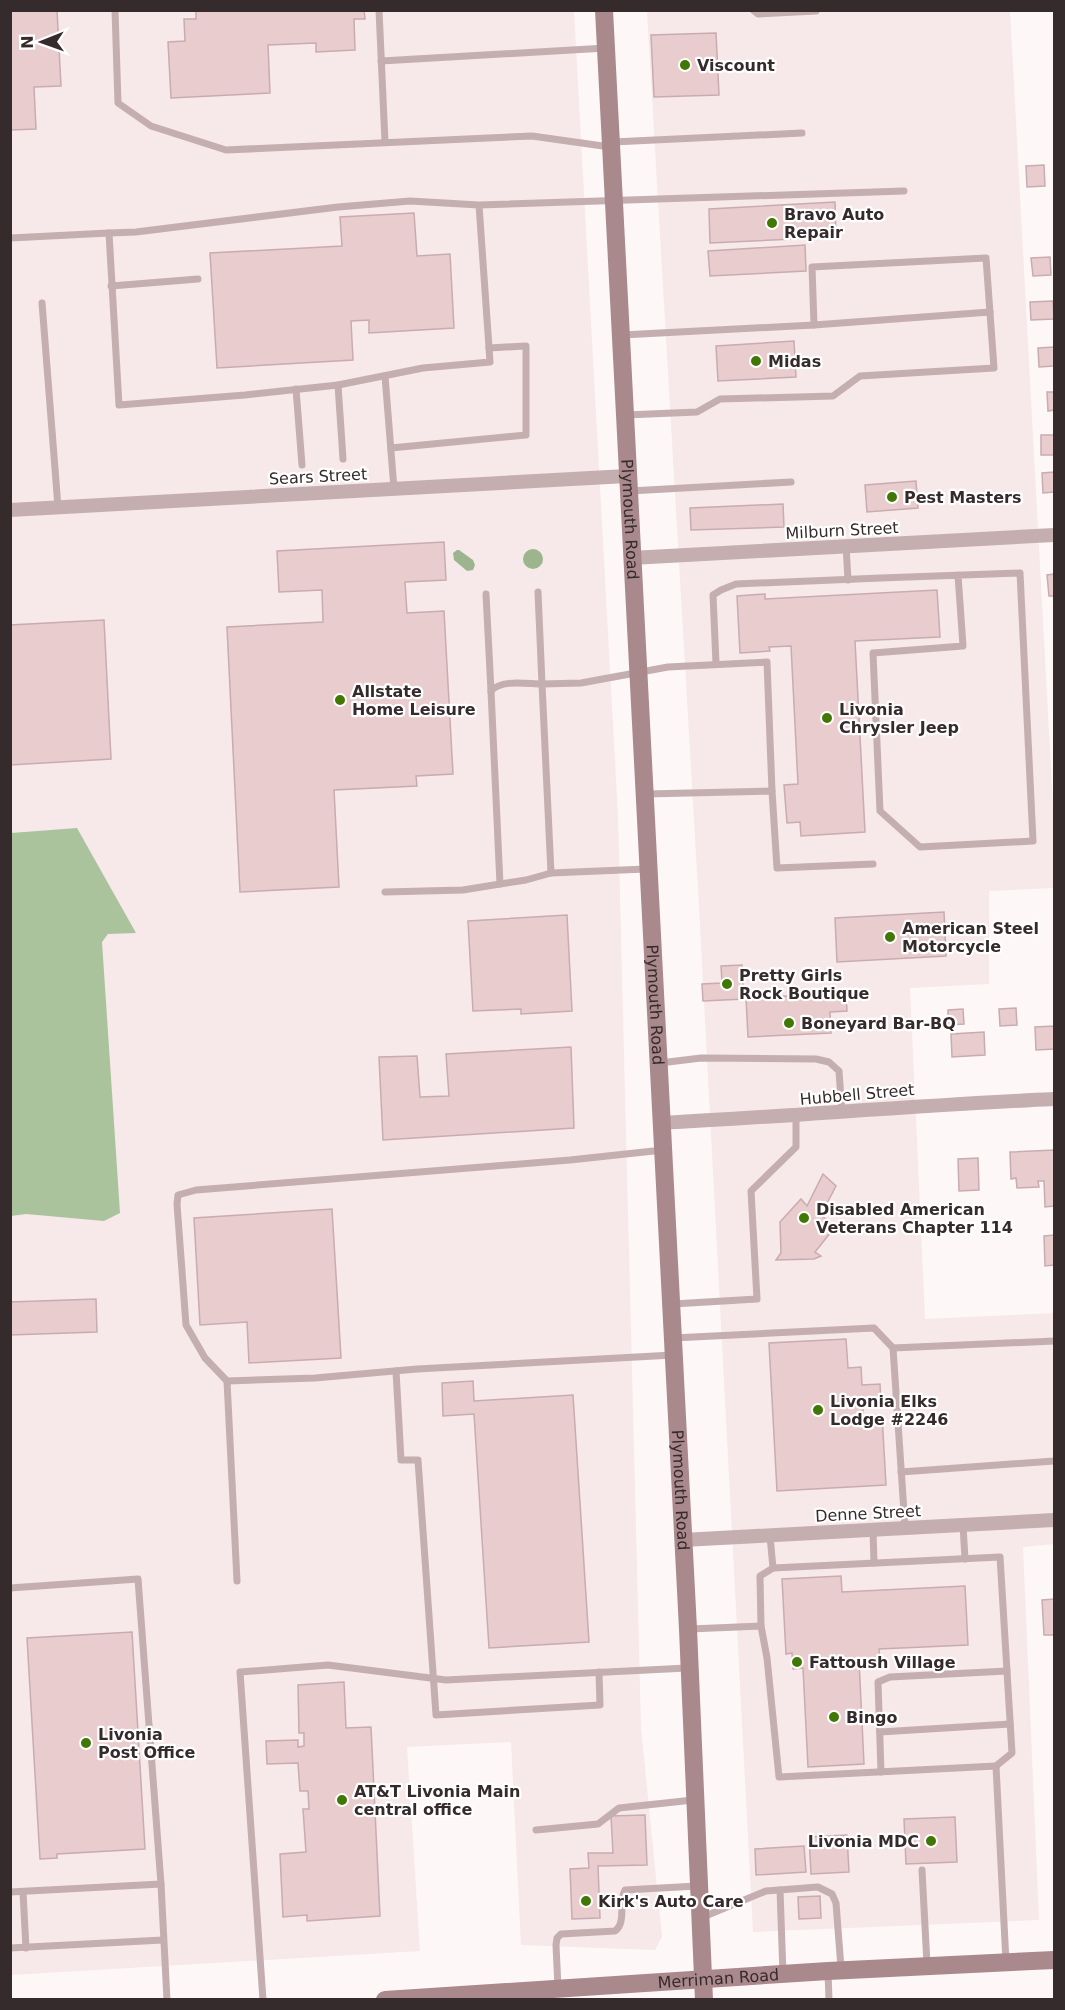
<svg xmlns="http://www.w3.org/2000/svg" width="1065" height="2010" viewBox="0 0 1065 2010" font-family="'DejaVu Sans',sans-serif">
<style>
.built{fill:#f7e8e9}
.forest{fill:#abc39d}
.water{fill:#9db58f}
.building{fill:#e9ccce;stroke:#c8acaf;stroke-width:1.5}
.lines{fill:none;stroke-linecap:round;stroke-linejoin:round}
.service{stroke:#c5aeaf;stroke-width:7}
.minor{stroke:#c5aeaf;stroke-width:14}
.secondary{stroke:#aa898c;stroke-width:18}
.poi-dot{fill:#417704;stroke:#fff;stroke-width:2}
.labels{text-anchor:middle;stroke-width:4.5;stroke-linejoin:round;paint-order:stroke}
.poi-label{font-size:16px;font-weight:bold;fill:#362b2c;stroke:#fff;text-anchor:start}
.street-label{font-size:16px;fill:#362b2c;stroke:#fff}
</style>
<rect width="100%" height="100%" fill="#fdf7f8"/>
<g class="built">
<path d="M 11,11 L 574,11 L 618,817 L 641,1728 L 662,1937 L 655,1950 L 521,1945 L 511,1742 L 407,1747 L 420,1951 L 11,1975 Z"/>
<path d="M 647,11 L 1010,11 L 1054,825 L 1054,888 L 989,891 L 989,984 L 910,988 L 925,1319 L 1054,1313 L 1054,1544 L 1023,1547 L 1039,1920 L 753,1932 L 699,906 Z"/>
</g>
<path class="forest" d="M 77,828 L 136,933 L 108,934 L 102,942 L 120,1213 L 104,1221 L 26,1214 L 11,1216 L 11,833 Z"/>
<g class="water">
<circle cx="533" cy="559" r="10"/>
<path d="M 457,550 L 459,550 L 473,560 L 475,565 L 473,570 L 467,571 L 454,560 L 453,553 Z"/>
</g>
<g class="building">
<path d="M 10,10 L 57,10 L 61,86 L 34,87 L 36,129 L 10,130 Z"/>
<path d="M 196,10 L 364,10 L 365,19 L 354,19 L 355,50 L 316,52 L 316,43 L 268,45 L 270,93 L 171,98 L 168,42 L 185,41 L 184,19 L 196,19 Z"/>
<path d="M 716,33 L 719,95 L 654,97 L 651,35 Z"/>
<path d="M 1044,165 L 1045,186 L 1027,187 L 1026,166 Z"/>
<path d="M 835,202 L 836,237 L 710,243 L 709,209 Z"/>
<path d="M 414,213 L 417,256 L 450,254 L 454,328 L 369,333 L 369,320 L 351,321 L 353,360 L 217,368 L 210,253 L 342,246 L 340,217 Z"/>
<path d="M 805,245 L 806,271 L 710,276 L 708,251 Z"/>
<path d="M 1050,257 L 1051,275 L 1033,276 L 1031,258 Z"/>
<path d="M 1053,301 L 1054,319 L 1031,320 L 1030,302 Z"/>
<path d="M 794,341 L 796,377 L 718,381 L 716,346 Z"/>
<path d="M 1054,347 L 1054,366 L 1039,367 L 1038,348 Z"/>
<path d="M 1047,392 L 1054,392 L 1054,410 L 1048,411 Z"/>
<rect x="1041" y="435" width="13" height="20"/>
<path d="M 1054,472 L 1054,492 L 1043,493 L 1042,473 Z"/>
<path d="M 916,481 L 918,508 L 867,512 L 865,485 Z"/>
<path d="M 783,504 L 784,527 L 691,530 L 690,508 Z"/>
<path d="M 444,542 L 446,580 L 405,582 L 407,613 L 444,611 L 453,774 L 416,776 L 417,786 L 334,790 L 339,887 L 240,892 L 227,627 L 323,622 L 322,590 L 279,592 L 277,551 Z"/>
<path d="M 1054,574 L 1054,596 L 1049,596 L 1047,575 Z"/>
<path d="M 937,590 L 940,637 L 855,641 L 865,832 L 801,836 L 800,822 L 787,823 L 784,785 L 798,784 L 791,646 L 769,647 L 770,651 L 740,653 L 737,596 L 765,594 L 765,599 Z"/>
<path d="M 104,620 L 111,759 L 10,765 L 10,625 Z"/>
<path d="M 944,912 L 946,956 L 837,962 L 835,918 Z"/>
<path d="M 567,915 L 572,1011 L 521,1014 L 521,1009 L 473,1011 L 468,921 Z"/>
<path d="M 742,965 L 744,999 L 703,1001 L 702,984 L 722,983 L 721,966 Z"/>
<path d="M 846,993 L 847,1011 L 830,1012 L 831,1033 L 748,1037 L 746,998 Z"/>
<path d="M 1016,1008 L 1017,1025 L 1000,1026 L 999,1009 Z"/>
<path d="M 963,1009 L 964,1024 L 948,1025 L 948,1010 Z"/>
<path d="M 1054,1026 L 1054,1049 L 1036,1050 L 1035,1027 Z"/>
<path d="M 984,1032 L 985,1055 L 952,1057 L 951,1034 Z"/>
<path d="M 571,1047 L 574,1128 L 383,1140 L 379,1057 L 417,1056 L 420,1097 L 449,1096 L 446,1054 Z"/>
<path d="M 1054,1150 L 1054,1206 L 1045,1207 L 1044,1181 L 1038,1181 L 1039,1187 L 1017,1188 L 1016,1178 L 1011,1179 L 1010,1152 Z"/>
<path d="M 978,1158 L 979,1190 L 959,1191 L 958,1159 Z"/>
<path d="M 823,1174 L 836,1186 L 821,1215 L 835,1227 L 815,1252 L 821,1256 L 814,1259 L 776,1260 L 781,1253 L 780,1222 L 801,1199 L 807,1206 Z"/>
<path d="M 332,1209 L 341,1358 L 249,1363 L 247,1322 L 200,1325 L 194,1218 Z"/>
<path d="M 1054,1235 L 1054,1265 L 1045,1266 L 1044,1236 Z"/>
<path d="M 96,1299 L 97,1332 L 10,1335 L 10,1302 Z"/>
<path d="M 846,1339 L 848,1368 L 861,1367 L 862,1385 L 880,1384 L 881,1404 L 863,1405 L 863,1416 L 882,1415 L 886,1485 L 777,1491 L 769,1343 Z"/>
<path d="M 473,1381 L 474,1401 L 573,1395 L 589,1642 L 489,1648 L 474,1414 L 443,1416 L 442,1383 Z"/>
<path d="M 841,1576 L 842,1592 L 965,1586 L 968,1645 L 879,1649 L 880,1659 L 859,1660 L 864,1764 L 808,1767 L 803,1668 L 793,1669 L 792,1653 L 786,1654 L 782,1579 Z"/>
<path d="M 1054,1599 L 1054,1635 L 1044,1635 L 1042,1600 Z"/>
<path d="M 132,1632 L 145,1849 L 57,1854 L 57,1858 L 40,1859 L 27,1638 Z"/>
<path d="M 344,1682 L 346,1728 L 371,1727 L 380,1916 L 307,1921 L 307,1915 L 283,1917 L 280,1854 L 306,1852 L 303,1809 L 309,1809 L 308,1791 L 300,1791 L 298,1763 L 267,1764 L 266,1741 L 298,1740 L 298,1747 L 304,1746 L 304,1733 L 299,1733 L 298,1685 Z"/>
<path d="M 645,1815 L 647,1865 L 598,1866 L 600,1918 L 572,1919 L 570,1869 L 589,1868 L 588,1853 L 613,1853 L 611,1816 Z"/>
<path d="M 955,1817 L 957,1862 L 906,1864 L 904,1819 Z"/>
<path d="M 847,1835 L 849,1872 L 811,1874 L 809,1837 Z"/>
<path d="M 804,1846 L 806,1872 L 756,1875 L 755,1849 Z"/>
<path d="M 820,1896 L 821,1918 L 799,1919 L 798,1897 Z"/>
</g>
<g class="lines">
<g class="service">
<path d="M 115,10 L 118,103 L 151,126 L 226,150 L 532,136 L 610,147"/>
<path d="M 379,10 L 385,142"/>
<path d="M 753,10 L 758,14 L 816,11"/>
<path d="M 381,61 L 606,48"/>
<path d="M 613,142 L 802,133"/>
<path d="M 479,205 L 410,201 L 338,207 L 136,232 L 109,233 L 119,405 L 245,395 L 338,385 L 423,368 L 490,362 L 479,205 L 904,191"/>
<path d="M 10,238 L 109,233"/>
<path d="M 111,286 L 198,279"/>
<path d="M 42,303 L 58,507"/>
<path d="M 814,325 L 990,312"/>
<path d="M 622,335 L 814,325 L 812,267 L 986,258 L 994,368 L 860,376 L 833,396 L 720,399 L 697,412 L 626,415"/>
<path d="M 385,376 L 394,489"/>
<path d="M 338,385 L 343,459"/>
<path d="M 296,389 L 302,465"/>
<path d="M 391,448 L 526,435 L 526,346 L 489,348"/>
<path d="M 630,491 L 791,482"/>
<path d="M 846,546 L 848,580"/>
<path d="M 538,592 L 542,684 C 527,684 502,679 491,691 L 500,884 L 526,880 L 551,873"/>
<path d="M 486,594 L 491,691"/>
<path d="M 716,663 L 713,595 L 721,590 L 736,584 C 831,580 925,576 1020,573 L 1033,841 L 920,847 L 880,811 L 873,653 L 963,646 L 958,575"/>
<path d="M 646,794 L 772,791 L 777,868 L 873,864"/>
<path d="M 646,869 L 551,873 L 542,684 L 581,683 L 668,667 L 767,662 L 772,791"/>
<path d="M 385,892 L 463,890 L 500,884"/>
<path d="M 660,1063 L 701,1058 L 816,1059 L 829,1062 L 839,1071 L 842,1113"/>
<path d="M 673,1304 L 757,1299 L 751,1191 L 796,1147 L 796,1115"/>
<path d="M 673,1338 L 874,1328 L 893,1348 L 905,1527"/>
<path d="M 893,1348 L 1054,1341"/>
<path d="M 396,1371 L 401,1460 L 418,1460 L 436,1715 L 600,1705 L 599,1672"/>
<path d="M 227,1381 L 315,1378 L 417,1369 L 673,1355"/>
<path d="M 901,1472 L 1054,1461"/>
<path d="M 963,1525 L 965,1559"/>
<path d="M 873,1530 L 874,1563"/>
<path d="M 770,1536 L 773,1568"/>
<path d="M 237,1581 L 227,1381 L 205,1358 L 186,1325 L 177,1204 L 178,1195 L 196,1190 L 570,1160 L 663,1150"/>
<path d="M 10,1588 L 138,1579 L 161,1884 L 167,2000"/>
<path d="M 761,1626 L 760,1576 L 773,1568 L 1000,1557 L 1012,1753 L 996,1766"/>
<path d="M 690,1629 L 761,1626 L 767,1658 L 779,1777 L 996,1766 L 1006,1962"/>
<path d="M 880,1732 L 1010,1724"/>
<path d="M 881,1772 L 878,1682 L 890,1677 L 1007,1671"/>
<path d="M 536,1830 L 598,1824 L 619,1808 L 693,1800"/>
<path d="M 922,1870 L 927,1964"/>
<path d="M 780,1890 L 783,1974"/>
<path d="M 10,1892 L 161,1884"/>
<path d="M 23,1892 L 26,1948"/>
<path d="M 703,1917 L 766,1891 L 818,1887 L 832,1894 L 836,1903 L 841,1968"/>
<path d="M 10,1948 L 163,1940"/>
<path d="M 828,1972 L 829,2000"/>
<path d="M 558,1988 L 556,1945 L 557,1938 L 561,1934 L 615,1931 C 627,1922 618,1902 625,1890 L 697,1886"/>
<path d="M 263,2000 L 240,1672 L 328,1665 L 446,1680 L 687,1668"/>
</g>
<g class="minor">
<path d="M 10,510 L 627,476"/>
<path d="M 631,558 L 1054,535"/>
<path d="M 661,1123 C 793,1116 923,1105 1054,1099"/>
<path d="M 683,1540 L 1054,1520"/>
</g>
<g class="secondary">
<path id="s1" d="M 604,10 L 688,1629 L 704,2000"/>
<path id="s2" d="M 385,2000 L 828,1971 L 1054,1960"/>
</g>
</g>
<g class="poi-dot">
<circle cx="685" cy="65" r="6"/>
<circle cx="772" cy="223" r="6"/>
<circle cx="756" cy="361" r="6"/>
<circle cx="892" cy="497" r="6"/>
<circle cx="340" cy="700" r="6"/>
<circle cx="827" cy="718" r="6"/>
<circle cx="890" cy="937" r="6"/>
<circle cx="727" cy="984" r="6"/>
<circle cx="789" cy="1023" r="6"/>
<circle cx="804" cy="1218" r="6"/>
<circle cx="818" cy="1410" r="6"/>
<circle cx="797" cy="1662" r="6"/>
<circle cx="834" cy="1717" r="6"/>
<circle cx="86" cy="1743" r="6"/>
<circle cx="342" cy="1800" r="6"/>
<circle cx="931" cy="1841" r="6"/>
<circle cx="586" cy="1901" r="6"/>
</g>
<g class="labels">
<g class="poi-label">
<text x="697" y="71">Viscount</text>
<text x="784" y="220">Bravo Auto<tspan x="784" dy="18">Repair</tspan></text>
<text x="768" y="367">Midas</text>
<text x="904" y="503">Pest Masters</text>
<text x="352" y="697">Allstate<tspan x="352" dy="18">Home Leisure</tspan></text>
<text x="839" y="715">Livonia<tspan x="839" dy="18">Chrysler Jeep</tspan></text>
<text x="902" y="934">American Steel<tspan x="902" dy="18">Motorcycle</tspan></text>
<text x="739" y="981">Pretty Girls<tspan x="739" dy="18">Rock Boutique</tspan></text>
<text x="801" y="1029">Boneyard Bar-BQ</text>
<text x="816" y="1215">Disabled American<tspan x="816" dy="18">Veterans Chapter 114</tspan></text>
<text x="830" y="1407">Livonia Elks<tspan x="830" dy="18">Lodge #2246</tspan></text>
<text x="809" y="1668">Fattoush Village</text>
<text x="846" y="1723">Bingo</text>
<text x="98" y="1740">Livonia<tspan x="98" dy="18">Post Office</tspan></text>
<text x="354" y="1797">AT&amp;T Livonia Main<tspan x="354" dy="18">central office</tspan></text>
<text x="919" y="1847" text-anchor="end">Livonia MDC</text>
<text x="598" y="1907">Kirk's Auto Care</text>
</g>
<g class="street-label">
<text transform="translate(318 476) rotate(-3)" y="6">Sears Street</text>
<text dy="6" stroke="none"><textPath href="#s1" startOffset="510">Plymouth Road</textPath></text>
<text transform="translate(842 530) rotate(-3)" y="6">Milburn Street</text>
<text dy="6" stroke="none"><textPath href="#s1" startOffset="996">Plymouth Road</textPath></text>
<text transform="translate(857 1094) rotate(-5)" y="6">Hubbell Street</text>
<text dy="6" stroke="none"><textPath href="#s1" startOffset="1482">Plymouth Road</textPath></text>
<text transform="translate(868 1513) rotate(-3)" y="6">Denne Street</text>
<text dy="6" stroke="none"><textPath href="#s2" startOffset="334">Merriman Road</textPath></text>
</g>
</g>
<rect width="1065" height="2010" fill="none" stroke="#362b2c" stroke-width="24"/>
<g transform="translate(42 42) rotate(269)" stroke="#ffffff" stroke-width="4.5" paint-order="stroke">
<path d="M0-4.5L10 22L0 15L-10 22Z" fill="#362b2c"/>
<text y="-9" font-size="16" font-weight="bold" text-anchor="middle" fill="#362b2c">N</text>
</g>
</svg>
